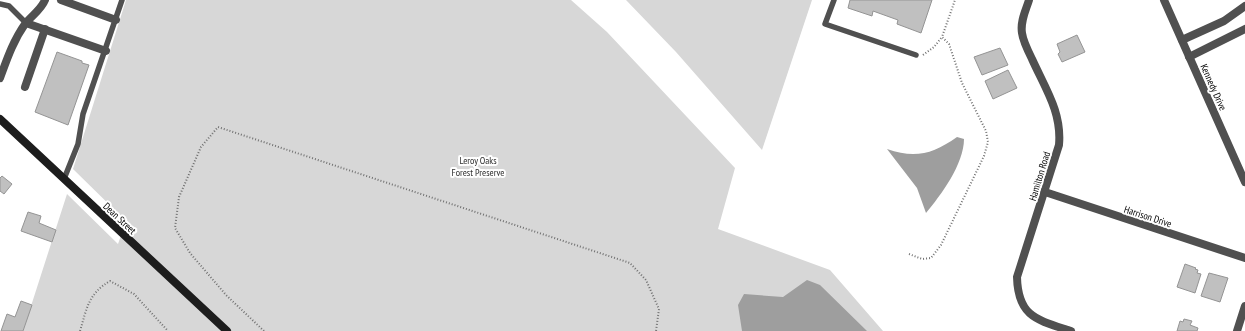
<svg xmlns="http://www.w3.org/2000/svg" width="1245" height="331" viewBox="0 0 1245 331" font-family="'PT Sans Narrow',sans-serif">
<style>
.green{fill:#d7d7d7}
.water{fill:#9e9e9e}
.building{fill:#c0c0c0;stroke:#949494}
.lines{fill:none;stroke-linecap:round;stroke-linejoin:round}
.path{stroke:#727272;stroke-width:2;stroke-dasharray:1 2;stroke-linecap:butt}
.lane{stroke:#505050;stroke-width:5.5}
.street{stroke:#505050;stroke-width:8}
.secondary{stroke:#1d1d1d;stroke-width:8}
.labels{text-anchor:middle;stroke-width:4;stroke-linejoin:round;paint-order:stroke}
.street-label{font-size:10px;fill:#000;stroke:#fff}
.park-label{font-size:10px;fill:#2e2e2e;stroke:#fff}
</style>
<rect width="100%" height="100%" fill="#fff"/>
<g class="green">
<path d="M 126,0 L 571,0 L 607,32 L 735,168 L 718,229 L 830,270 L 883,331 L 23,331 L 67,194 L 118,244 L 126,221 L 73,169 Z"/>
<path d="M 626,0 L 812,0 L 762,150 L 676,52 Z"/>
</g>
<g class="water">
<path d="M 957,137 L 964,139 C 964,164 941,195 926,213 L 917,188 L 887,149 C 915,159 933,154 957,137 Z"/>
<path d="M 807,280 L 820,285 L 867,331 L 742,331 L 738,305 L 744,294 L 783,297 Z"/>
</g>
<g class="building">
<path d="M 850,0 L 932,0 L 921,33 L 897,24 L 898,20 L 873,11 L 872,16 L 848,8 Z"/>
<path d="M 1077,35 L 1085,52 L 1062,62 L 1058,54 L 1060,52 L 1057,44 Z"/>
<path d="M 1000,48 L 1008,65 L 982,75 L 974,57 Z"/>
<path d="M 57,52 L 82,61 L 82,63 L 89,65 L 68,125 L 35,112 Z"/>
<path d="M 1008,70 L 1017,88 L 993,99 L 985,81 Z"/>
<path d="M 2,176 L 12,184 L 4,194 L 0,191 L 0,178 Z"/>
<path d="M 28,212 L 41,216 L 39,223 L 56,230 L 52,242 L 21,231 Z"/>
<path d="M 1185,264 L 1196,268 L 1195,269 L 1198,270 L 1197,273 L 1201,274 L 1195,293 L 1177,287 Z"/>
<path d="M 1209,273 L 1228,278 L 1220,302 L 1201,296 Z"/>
<path d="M 21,301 L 32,305 L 23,331 L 1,331 L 7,314 L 15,317 Z"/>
<path d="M 1184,319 L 1192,321 L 1190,325 L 1198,328 L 1197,331 L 1177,331 L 1180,321 L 1183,322 Z"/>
</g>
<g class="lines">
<g class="path">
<path d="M 923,55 L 934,47 L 942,37"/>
<path d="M 909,254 L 922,259 L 931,258 L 941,245 L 984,156 L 988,142 L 986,131 L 962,83 L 949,44 L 942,37 L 955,0"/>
<path d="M 80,331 C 87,308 88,294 110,281 L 134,294 L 168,331"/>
<path d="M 264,331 L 226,295 L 190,253 L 175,228 L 179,197 L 201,147 L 218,127 L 630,263 L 646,280 L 659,309 L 656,331"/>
</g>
<g class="lane">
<path d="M 834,0 L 825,24 L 916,55"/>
<path d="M 0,4 L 9,6 L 26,23"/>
<path d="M 64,179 L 78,144 L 83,114 L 122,0"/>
</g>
<g class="street">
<path d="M 61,0 L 116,20"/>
<path d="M 1029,0 C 1026,10 1020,21 1022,33 C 1023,41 1028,51 1032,59 C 1045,88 1062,112 1059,145 L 1017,277 C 1018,317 1037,320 1071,331"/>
<path d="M 1164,0 L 1245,182"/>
<path d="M 26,23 L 106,51"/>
<path d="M 1182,40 L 1224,21 L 1245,6"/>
<path d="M 1189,57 L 1245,29"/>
<path d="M 0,78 C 7,59 13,41 25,24 C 31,16 41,10 45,0"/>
<path d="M 25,87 L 45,29"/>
<path d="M 1045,192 L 1245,258"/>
<path d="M 1237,331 L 1245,306"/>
</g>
<path class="secondary" d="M 0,119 L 227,331"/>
</g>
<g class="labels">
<g class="street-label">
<text transform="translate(1214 87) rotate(66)" y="4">Kennedy Drive</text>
<text transform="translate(1039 176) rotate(-73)" y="4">Hamilton Road</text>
<text transform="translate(1148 216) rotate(18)" y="4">Harrison Drive</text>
<text transform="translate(120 218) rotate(43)" y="4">Dean Street</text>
</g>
<g class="park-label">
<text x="478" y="164">Leroy Oaks<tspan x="478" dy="12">Forest Preserve</tspan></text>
</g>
</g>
</svg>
